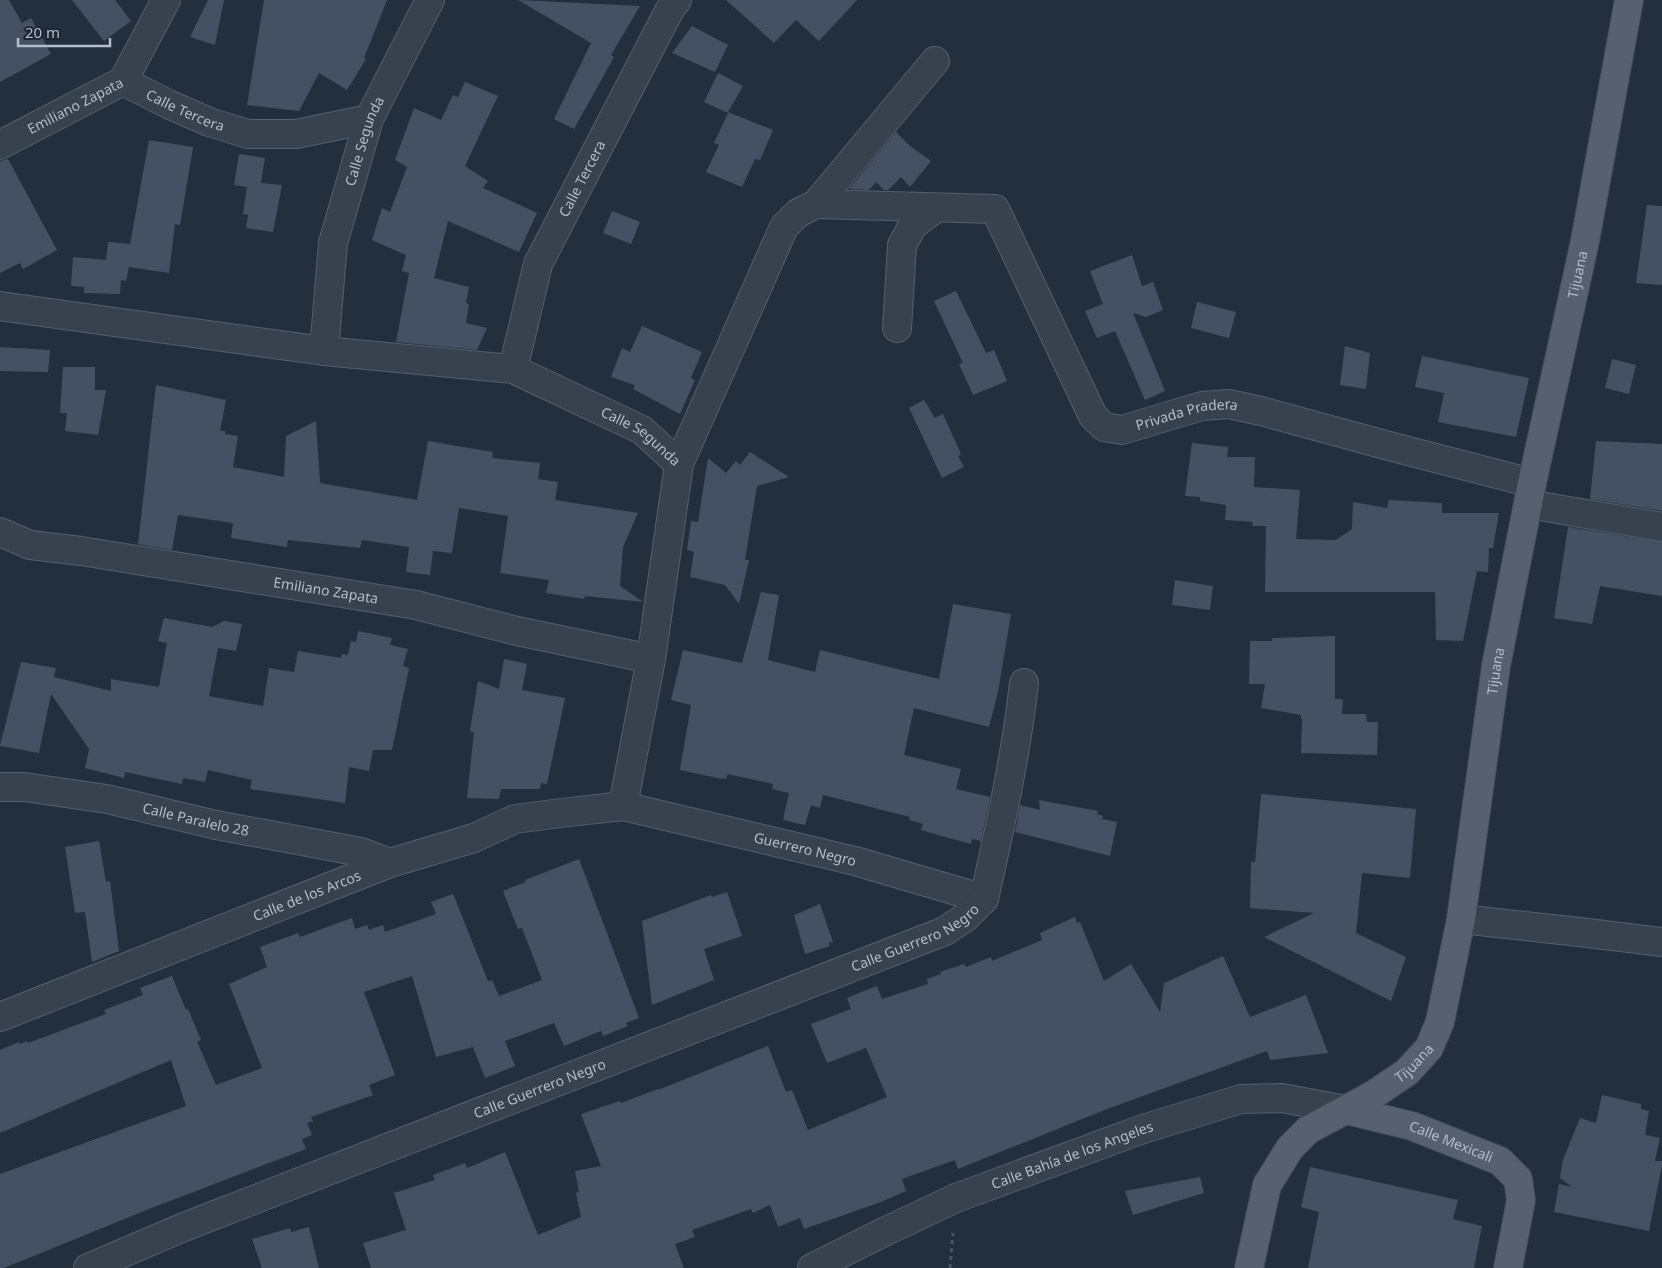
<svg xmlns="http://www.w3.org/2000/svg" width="1662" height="1268" viewBox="0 0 1662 1268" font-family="'Noto Sans',sans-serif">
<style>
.building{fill:#455162}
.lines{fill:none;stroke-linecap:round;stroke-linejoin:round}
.minor-casing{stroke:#565f6c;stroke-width:30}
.major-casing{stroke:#414a57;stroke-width:30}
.path{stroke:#44595c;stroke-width:3;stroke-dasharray:4 4;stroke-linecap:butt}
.minor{stroke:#38414e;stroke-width:28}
.major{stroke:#56606e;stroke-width:28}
.labels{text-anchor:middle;stroke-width:4;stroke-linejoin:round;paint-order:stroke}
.street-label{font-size:14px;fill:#b4bcc9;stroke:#1d2633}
</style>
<rect width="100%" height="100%" fill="#242f3e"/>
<g class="building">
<path d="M 0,0 L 9,0 L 22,23 L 31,18 L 51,54 L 0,82 Z"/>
<path d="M 72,0 L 115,0 L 131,21 L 104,41 Z"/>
<path d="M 208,0 L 224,0 L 215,45 L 190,37 Z"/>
<path d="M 264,0 L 387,0 L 364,58 L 366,59 L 347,90 L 319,73 L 299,111 L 247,105 Z"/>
<path d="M 518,0 L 640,6 L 611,55 L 614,57 L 574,129 L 554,119 L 591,43 Z"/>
<path d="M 726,0 L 857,0 L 819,41 L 796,20 L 774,43 Z"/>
<path d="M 692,26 L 728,45 L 715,72 L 672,53 Z"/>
<path d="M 718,73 L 743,86 L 728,112 L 773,130 L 760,160 L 755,159 L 742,187 L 706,172 L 719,145 L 714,143 L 728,113 L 704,102 Z"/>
<path d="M 465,82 L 498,96 L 465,166 L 488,181 L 483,188 L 537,213 L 519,252 L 448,221 L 434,278 L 469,287 L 466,303 L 469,304 L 466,323 L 487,328 L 477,350 L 396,342 L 409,273 L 402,271 L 406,255 L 372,240 L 382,208 L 390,212 L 407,167 L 395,160 L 414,108 L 441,120 L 453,95 L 458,97 Z"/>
<path d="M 896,132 L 910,146 L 931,161 L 910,187 L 901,177 L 888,190 L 884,190 L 876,182 L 869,190 L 849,189 Z"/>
<path d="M 149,140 L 193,147 L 180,225 L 175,224 L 169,273 L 129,267 L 126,281 L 121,280 L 120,294 L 84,293 L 84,287 L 71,286 L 73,257 L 106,260 L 108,242 L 130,244 Z"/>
<path d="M 239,154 L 265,158 L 261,183 L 282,185 L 273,232 L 246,228 L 248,215 L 243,214 L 247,187 L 234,185 Z"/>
<path d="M 8,159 L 57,250 L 23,269 L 20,263 L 0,273 L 0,161 Z"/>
<path d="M 1647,205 L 1662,206 L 1662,285 L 1636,283 Z"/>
<path d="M 612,211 L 640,222 L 631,244 L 603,233 Z"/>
<path d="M 1132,255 L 1142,286 L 1153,282 L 1163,310 L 1146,317 L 1133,313 L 1165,391 L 1145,400 L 1115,331 L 1097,338 L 1085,311 L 1103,304 L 1090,271 Z"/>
<path d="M 956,291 L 986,353 L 994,350 L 1007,381 L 973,395 L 959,364 L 963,363 L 934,301 Z"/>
<path d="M 1197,302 L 1236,312 L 1229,338 L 1191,328 Z"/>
<path d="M 642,326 L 702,352 L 691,378 L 695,380 L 680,414 L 633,389 L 635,385 L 611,377 L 622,348 L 630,352 Z"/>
<path d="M 1345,346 L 1370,353 L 1366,389 L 1340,385 Z"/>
<path d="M 0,347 L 50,350 L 48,372 L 0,371 Z"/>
<path d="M 1422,356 L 1529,378 L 1516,437 L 1438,422 L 1444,393 L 1415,387 Z"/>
<path d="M 1612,359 L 1636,365 L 1629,394 L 1605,388 Z"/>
<path d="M 63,367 L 95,367 L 95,390 L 106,390 L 98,435 L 65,431 L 67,413 L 60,413 Z"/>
<path d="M 156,385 L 226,400 L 220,431 L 225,431 L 225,434 L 238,436 L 233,467 L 284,477 L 286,436 L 316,421 L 320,483 L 417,500 L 428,441 L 493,452 L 492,458 L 540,463 L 538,479 L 558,482 L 555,500 L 638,513 L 623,547 L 620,586 L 643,602 L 585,596 L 584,599 L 546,593 L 549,580 L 500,573 L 508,516 L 459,508 L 452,553 L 433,551 L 430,575 L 406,572 L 409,547 L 362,540 L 360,548 L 288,540 L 287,547 L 231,538 L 233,523 L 178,515 L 172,550 L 138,544 Z"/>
<path d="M 924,400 L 935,418 L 943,414 L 961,454 L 958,456 L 964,467 L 942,478 L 909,408 Z"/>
<path d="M 1596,441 L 1662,444 L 1662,511 L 1590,499 Z"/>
<path d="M 1192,443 L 1228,447 L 1227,457 L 1255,457 L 1254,487 L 1300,490 L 1296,539 L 1336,540 L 1352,529 L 1353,502 L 1387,508 L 1389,500 L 1442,503 L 1442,513 L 1499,513 L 1493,548 L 1489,548 L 1488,572 L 1477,571 L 1463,641 L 1436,640 L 1435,592 L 1265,592 L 1266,526 L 1252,526 L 1253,522 L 1225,520 L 1226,505 L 1200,501 L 1200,497 L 1185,496 Z"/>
<path d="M 750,452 L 789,477 L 757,486 L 745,560 L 749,560 L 739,604 L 725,585 L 690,577 L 694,552 L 687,550 L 691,521 L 698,522 L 708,458 L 726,473 L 736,461 L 740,465 Z"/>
<path d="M 1568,527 L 1662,542 L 1662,596 L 1600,586 L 1592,624 L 1554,618 Z"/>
<path d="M 1175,580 L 1213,586 L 1210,610 L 1172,605 Z"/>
<path d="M 761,592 L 779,595 L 768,660 L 815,672 L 820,650 L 939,679 L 953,604 L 1011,614 L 998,692 L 989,727 L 914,708 L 904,755 L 961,769 L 956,789 L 990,797 L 981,841 L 972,839 L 971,844 L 945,837 L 921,830 L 923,824 L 909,820 L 910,817 L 823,795 L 820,808 L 811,805 L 805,825 L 783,820 L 789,793 L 772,789 L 773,784 L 728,774 L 726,779 L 722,778 L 722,779 L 680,770 L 691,705 L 671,700 L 683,650 L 742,663 Z"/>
<path d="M 164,618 L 212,627 L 224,621 L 242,624 L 236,651 L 218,648 L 209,696 L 263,706 L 269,668 L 294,672 L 298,651 L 341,658 L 342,654 L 348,655 L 351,641 L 356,642 L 358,631 L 392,638 L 390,645 L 408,649 L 403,666 L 409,668 L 392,750 L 373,750 L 369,771 L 349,767 L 345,803 L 250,789 L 252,780 L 208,770 L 205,782 L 183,778 L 182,784 L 125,772 L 124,778 L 85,768 L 89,749 L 51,694 L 39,753 L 0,746 L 21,662 L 56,668 L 54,677 L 111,691 L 111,679 L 159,687 L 167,643 L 158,641 Z"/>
<path d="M 1335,636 L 1335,699 L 1343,699 L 1342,714 L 1366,714 L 1367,722 L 1378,722 L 1377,755 L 1301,753 L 1302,719 L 1301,719 L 1301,715 L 1261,708 L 1265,684 L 1249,684 L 1250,641 L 1272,641 L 1272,638 Z"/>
<path d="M 504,659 L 527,664 L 522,690 L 565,698 L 547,784 L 541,783 L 540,789 L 501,789 L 499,799 L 467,798 L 474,732 L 470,731 L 478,681 L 499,689 Z"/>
<path d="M 1261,794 L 1416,809 L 1410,878 L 1362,873 L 1356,933 L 1406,957 L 1391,1001 L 1264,937 L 1314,913 L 1250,908 L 1251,862 L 1255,862 Z"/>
<path d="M 1039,800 L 1098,811 L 1097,814 L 1103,816 L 1102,819 L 1117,822 L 1110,856 L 1015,832 L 1020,805 L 1040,810 Z"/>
<path d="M 99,841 L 106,882 L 110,881 L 119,951 L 92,962 L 85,912 L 75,913 L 65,847 Z"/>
<path d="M 579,859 L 639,1018 L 626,1023 L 628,1026 L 603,1036 L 601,1031 L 564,1046 L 554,1023 L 505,1041 L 515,1066 L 485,1078 L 473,1047 L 436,1057 L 412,976 L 364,992 L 395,1075 L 369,1085 L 373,1095 L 311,1117 L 313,1121 L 307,1123 L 312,1135 L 302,1139 L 306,1149 L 149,1209 L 4,1268 L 0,1268 L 0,1174 L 186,1106 L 171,1060 L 0,1133 L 0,1050 L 19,1042 L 20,1044 L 27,1041 L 28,1043 L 106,1014 L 104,1010 L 143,995 L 140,988 L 172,976 L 186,1010 L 188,1009 L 201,1040 L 197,1042 L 216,1085 L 262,1068 L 229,984 L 267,967 L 260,947 L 298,933 L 300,937 L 352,918 L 355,929 L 367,925 L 369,930 L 383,925 L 385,932 L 436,914 L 431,902 L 453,894 L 488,981 L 492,980 L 499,996 L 542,980 L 522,928 L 518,929 L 503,891 L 526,882 L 525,880 Z"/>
<path d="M 727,892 L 742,936 L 704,949 L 714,980 L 652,1005 L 642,921 L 711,895 L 712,897 Z"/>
<path d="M 820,904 L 833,942 L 829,943 L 830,946 L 805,954 L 794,915 Z"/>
<path d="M 1075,917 L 1077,923 L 1080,922 L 1104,981 L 1131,964 L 1160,1012 L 1164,983 L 1223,956 L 1250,1017 L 1306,995 L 1328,1053 L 1270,1060 L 1267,1051 L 1107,1109 L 958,1169 L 955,1160 L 902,1179 L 906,1191 L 881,1202 L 804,1229 L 800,1218 L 778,1227 L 770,1205 L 753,1213 L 751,1209 L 692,1230 L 695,1237 L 675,1244 L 684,1268 L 371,1268 L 363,1243 L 406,1230 L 394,1193 L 435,1180 L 433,1175 L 465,1163 L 467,1168 L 505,1152 L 538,1235 L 581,1217 L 576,1193 L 579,1192 L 575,1171 L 601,1166 L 581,1114 L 620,1101 L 621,1103 L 658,1089 L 658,1090 L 768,1046 L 786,1092 L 792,1090 L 808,1130 L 887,1097 L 866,1048 L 827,1063 L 811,1024 L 851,1009 L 847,998 L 877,986 L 882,999 L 928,984 L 927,979 L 941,974 L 940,972 L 964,964 L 966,967 L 991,957 L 992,961 L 1042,940 L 1040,933 Z"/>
<path d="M 1602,1095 L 1641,1104 L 1641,1109 L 1649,1111 L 1645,1135 L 1660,1138 L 1655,1161 L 1662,1161 L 1662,1165 L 1649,1231 L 1554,1212 L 1559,1184 L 1572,1187 L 1560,1178 L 1563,1160 L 1580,1118 L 1596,1123 Z"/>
<path d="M 1310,1167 L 1458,1200 L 1453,1219 L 1482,1226 L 1474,1268 L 1308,1268 L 1319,1212 L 1301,1207 Z"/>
<path d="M 1200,1177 L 1204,1193 L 1133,1215 L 1125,1191 Z"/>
<path d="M 309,1227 L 319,1268 L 262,1268 L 252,1239 L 290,1228 L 291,1232 Z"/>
</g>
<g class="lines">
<g class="minor-casing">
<g id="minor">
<path id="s1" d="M 123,81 L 168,104 L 209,122 L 248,134 L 296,134 L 369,119"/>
<path id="s2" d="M 0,145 L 123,81 L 166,0"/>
<path id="s3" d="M 816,204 L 995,209 L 1093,416 L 1104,427 L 1122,430 L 1202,406 L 1229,404 L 1261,411 L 1389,446 L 1532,483"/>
<path id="s4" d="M 0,306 L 324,351 L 513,369 L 642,430 L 679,464"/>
<path d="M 897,328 L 902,245 L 913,225 L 936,208"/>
<path id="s5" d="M 324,351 L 333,243 L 369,119 L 430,0"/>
<path id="s6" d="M 513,369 L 538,264 L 669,11 L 677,0"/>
<path d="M 1528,504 L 1662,527"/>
<path id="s7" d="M 0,532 L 30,545 L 81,551 L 416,605 L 517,631 L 651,659"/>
<path id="s8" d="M 0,787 L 24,787 L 107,799 L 216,825 L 361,852 L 390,863"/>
<path d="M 623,806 L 651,659 L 679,464 L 784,227 L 798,213 L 816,204 L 935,61"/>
<path d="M 984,899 C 1000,827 1016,756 1024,683"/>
<path d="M 1461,919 L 1588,933 L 1662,942"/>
<path id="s9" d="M 0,1017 L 390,863 L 474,838 L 515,819 L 561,813 L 623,806 L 855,861 L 984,899"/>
<path id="s10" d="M 88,1268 L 184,1227 L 945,931 L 966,917 L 984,899"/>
<path id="s11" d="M 812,1268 L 884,1232 L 956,1198 L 1143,1129 L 1241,1099 L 1282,1098 L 1346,1110"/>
</g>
</g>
<g class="major-casing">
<g id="major">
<path id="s12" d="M 1346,1110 L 1412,1126 L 1500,1161 L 1518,1179 L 1521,1200 L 1508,1268"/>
<path id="s13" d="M 1249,1268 L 1267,1185 L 1290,1148 L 1308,1130 L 1373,1095 L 1407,1072 L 1429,1048 L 1440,1022 L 1461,919 L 1496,666 L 1532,483 L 1585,241 L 1629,0"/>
</g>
</g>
<path class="path" d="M 950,1268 L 953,1233"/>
<use href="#minor" class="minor"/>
<use href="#major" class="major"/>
</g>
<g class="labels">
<g class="street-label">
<text dy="5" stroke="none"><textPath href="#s2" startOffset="85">Emiliano Zapata</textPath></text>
<text dy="5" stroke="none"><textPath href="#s1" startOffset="69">Calle Tercera</textPath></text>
<text dy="5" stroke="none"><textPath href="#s5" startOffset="215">Calle Segunda</textPath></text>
<text dy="5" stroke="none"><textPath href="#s6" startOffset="204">Calle Tercera</textPath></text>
<text dy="5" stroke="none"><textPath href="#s13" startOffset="1090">Tijuana</textPath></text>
<text dy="5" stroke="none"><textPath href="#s3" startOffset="509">Privada Pradera</textPath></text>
<text dy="5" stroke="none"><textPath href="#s4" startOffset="662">Calle Segunda</textPath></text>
<text dy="5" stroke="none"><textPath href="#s7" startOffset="332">Emiliano Zapata</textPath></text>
<text dy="5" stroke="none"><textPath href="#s13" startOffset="685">Tijuana</textPath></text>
<text dy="5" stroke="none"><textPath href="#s8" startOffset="199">Calle Paralelo 28</textPath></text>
<text dy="5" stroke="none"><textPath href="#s9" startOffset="848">Guerrero Negro</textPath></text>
<text dy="5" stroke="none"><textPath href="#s9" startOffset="330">Calle de los Arcos</textPath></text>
<text dy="5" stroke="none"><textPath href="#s10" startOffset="891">Calle Guerrero Negro</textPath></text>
<text dy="5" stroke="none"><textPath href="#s13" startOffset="280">Tijuana</textPath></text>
<text dy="5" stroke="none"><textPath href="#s10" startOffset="486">Calle Guerrero Negro</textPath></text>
<text dy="5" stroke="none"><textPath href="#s12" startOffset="110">Calle Mexicali</textPath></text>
<text dy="5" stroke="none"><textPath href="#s11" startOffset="284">Calle Bahía de los Angeles</textPath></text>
</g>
</g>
<path d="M18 38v8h92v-8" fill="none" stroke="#b4bcc9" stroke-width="2.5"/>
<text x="25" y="38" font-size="15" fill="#b4bcc9" stroke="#1d2633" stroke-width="4" paint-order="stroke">20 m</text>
</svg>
